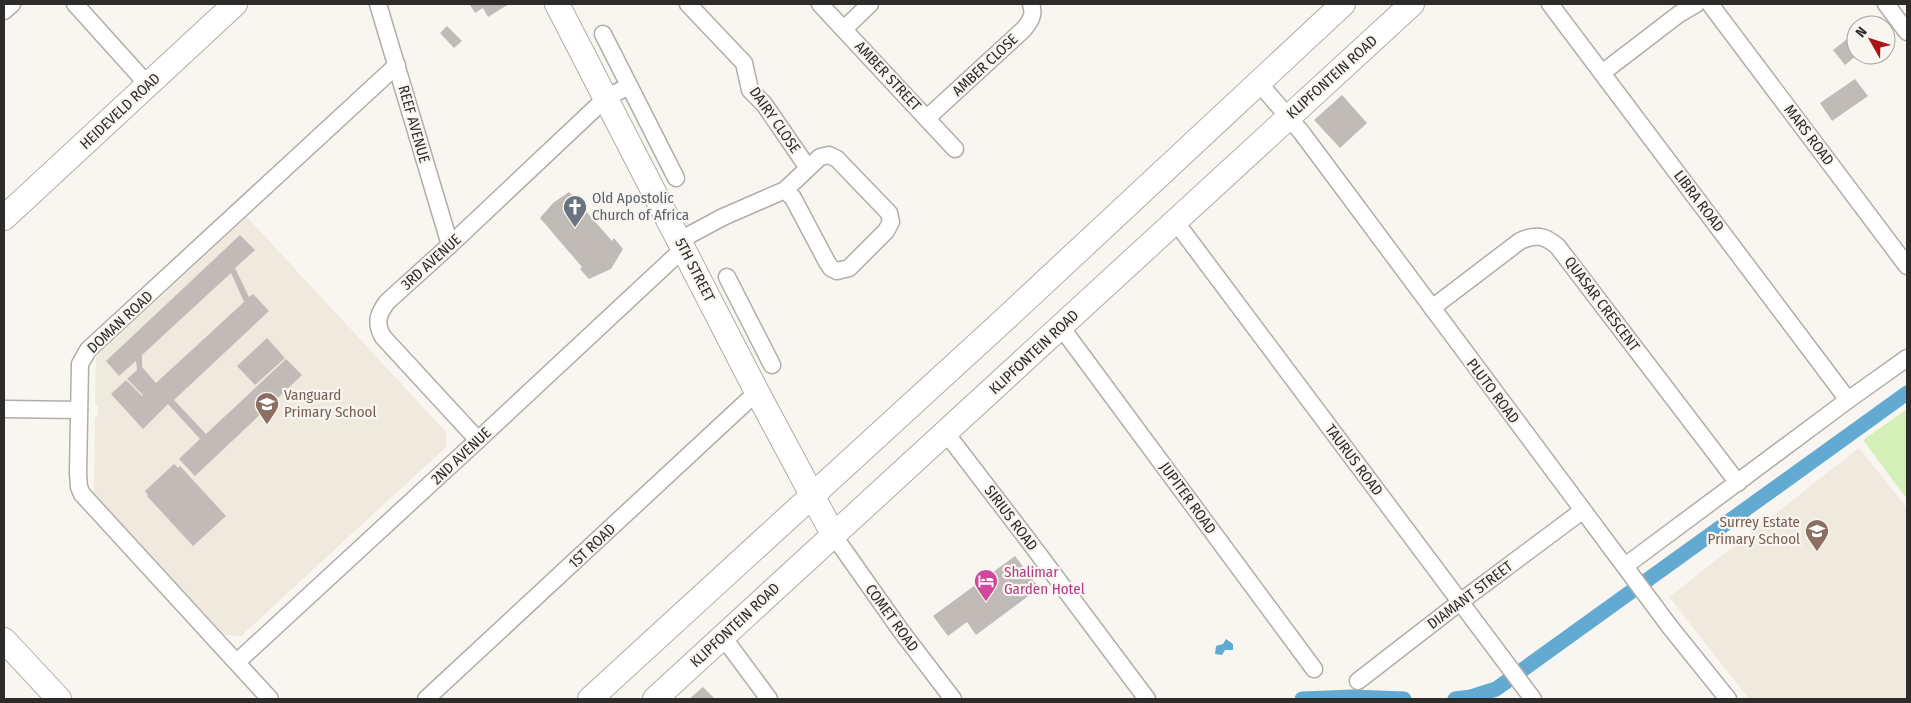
<svg xmlns="http://www.w3.org/2000/svg" width="1911" height="703" viewBox="0 0 1911 703" font-family="'Fira Sans Condensed',sans-serif">
<style>
.built{fill:#efeadd}
.green{fill:#d4f0b8}
.water{fill:#63aad2}
.lines{fill:none;stroke-linecap:round;stroke-linejoin:round}
.canal{stroke:#63aad2;stroke-width:15}
.building{fill:#c1bbb8;fill-rule:evenodd}
.street-casing{stroke:#b0aea8;stroke-width:19}
.secondary-casing{stroke:#b0aea8;stroke-width:26}
.street{stroke:#fff;stroke-width:16}
.secondary{stroke:#fff;stroke-width:24}
.labels{text-anchor:middle;stroke-width:4.5;stroke-linejoin:round;paint-order:stroke}
.street-label{font-size:15px;fill:#2d2c2a;stroke:#f9f6f1}
.worship-label{font-size:15px;fill:#5b616d;stroke:#f9f6f1;text-anchor:start}
.education-label{font-size:15px;fill:#785e54;stroke:#f9f6f1;text-anchor:start}
.hotel-label{font-size:15px;fill:#b23c85;stroke:#f9f6f1;text-anchor:start}
</style>
<rect width="100%" height="100%" fill="#f9f6f1"/>
<g class="built">
<path d="M 247,217 L 446,432 L 446,447 L 241,636 L 225,635 L 94,494 L 95,417 L 98,417 L 98,406 L 95,406 L 96,357 Z"/>
<path d="M 1859,448 L 1907,508 L 1907,699 L 1749,699 L 1669,597 Z"/>
</g>
<path class="green" d="M 1907,409 L 1907,499 L 1863,440 Z"/>
<path class="water" d="M 1226,639 L 1233,644 L 1233,650 L 1225,650 L 1222,655 L 1215,654 L 1216,646 L 1223,644 Z"/>
<g class="lines">
<g class="canal">
<path d="M 1302,699 L 1352,697 L 1404,699"/>
<path d="M 1455,699 L 1471,697 L 1496,689 L 1907,393"/>
</g>
</g>
<g class="building">
<path d="M 472,4 L 509,4 L 488,17 L 483,8 L 475,13 L 470,5 Z"/>
<path d="M 447,26 L 462,41 L 454,48 L 440,33 Z"/>
<path d="M 1856,32 L 1856,56 L 1845,65 L 1833,50 Z"/>
<path d="M 1855,79 L 1868,96 L 1832,121 L 1820,103 Z"/>
<path d="M 1342,95 L 1367,123 L 1340,148 L 1314,120 Z"/>
<path d="M 569,192 L 612,241 L 614,238 L 623,249 L 611,269 L 589,279 L 580,269 L 582,267 L 540,218 L 553,203 Z"/>
<path d="M 240,235 L 255,250 L 235,268 L 249,297 L 253,294 L 269,311 L 174,400 L 206,434 L 286,359 L 302,375 L 195,476 L 179,459 L 200,439 L 168,404 L 143,429 L 111,394 L 126,380 L 142,396 L 143,395 L 127,379 L 137,370 L 136,361 L 119,376 L 106,361 ZM 231,273 L 244,302 L 156,383 L 142,367 L 142,355 Z"/>
<path d="M 267,338 L 285,358 L 255,385 L 237,366 Z"/>
<path d="M 174,464 L 178,468 L 180,466 L 226,516 L 193,546 L 147,496 L 148,495 L 145,491 Z"/>
<path d="M 1015,556 L 1039,588 L 976,635 L 967,622 L 948,636 L 933,616 Z"/>
<path d="M 703,687 L 715,699 L 689,699 Z"/>
</g>
<g class="lines">
<g class="street-casing">
<g id="street">
<path d="M 75,4 L 148,85"/>
<path d="M 378,4 L 450,245"/>
<path d="M 688,4 L 744,63 L 750,90 L 764,104 L 808,168"/>
<path d="M 820,4 L 955,149"/>
<path d="M 1550,4 L 1848,400"/>
<path d="M 1710,4 L 1907,266"/>
<path d="M 1886,4 L 1907,32"/>
<path d="M 4,11 L 12,4"/>
<path d="M 844,29 L 870,4"/>
<path d="M 603,34 L 676,178"/>
<path d="M 1602,73 L 1679,14 L 1696,4"/>
<path d="M 1259,83 L 1302,133 L 1670,627 L 1728,699"/>
<path d="M 927,118 L 1023,30 C 1030,22 1035,15 1031,4"/>
<path d="M 1175,221 L 1533,699"/>
<path d="M 680,240 L 723,217 L 785,190 L 820,157 L 829,155 L 837,159 L 889,213 L 891,222 L 886,231 L 849,268 L 837,271 L 831,268 L 827,262 L 793,198 L 785,190"/>
<path d="M 727,277 L 772,365"/>
<path d="M 1432,308 L 1520,241 C 1535,234 1545,235 1558,247 L 1738,483"/>
<path d="M 1061,327 L 1314,669"/>
<path d="M 4,409 L 79,410"/>
<path d="M 946,433 L 1028,540 L 1147,699"/>
<path d="M 478,440 L 383,337 C 375,323 378,314 387,302 L 450,245 L 606,98 L 629,86"/>
<path d="M 834,536 L 901,631 L 953,699"/>
<path d="M 1625,566 L 1848,400 L 1907,358"/>
<path d="M 723,637 L 769,699"/>
<path d="M 237,662 L 478,440 L 684,248"/>
<path d="M 1358,681 L 1460,602 L 1582,511"/>
<path d="M 270,699 L 82,494 L 79,487 L 78,474 L 80,364 L 88,350 L 397,65"/>
<path d="M 426,699 L 757,392"/>
</g>
</g>
<g class="secondary-casing">
<g id="secondary">
<path d="M 557,4 L 757,392 L 834,536"/>
<path d="M 4,218 L 235,4"/>
<path d="M 4,640 L 59,699"/>
<path d="M 590,699 L 1004,320 L 1343,4"/>
<path d="M 655,699 L 1412,4"/>
</g>
</g>
<use href="#street" class="street"/>
<use href="#secondary" class="secondary"/>
</g>
<defs>
<g id="church-pin" transform="scale(1.25)"><path d="M0 17L-7.5 6A9.5 9.5 0 1 1 7.5 6Z" fill="#6b7280" stroke="#f9f6f1"/><path d="M-1.2-6h2.4v3.5h3.3v2.4h-3.3V6h-2.4V-.1h-3.3v-2.4h3.3Z" fill="#fff"/></g>
<g id="school-pin" transform="scale(1.25)"><path d="M0 17L-7.5 6A9.5 9.5 0 1 1 7.5 6Z" fill="#8d6e63" stroke="#f9f6f1"/><path d="M0-5L7-2L0 1L-7-2ZM-4 1L0 2.5L4 1V4Q0 6-4 4Z" fill="#fff"/></g>
<g id="hotel-pin" transform="scale(1.25)"><path d="M0 17L-7.5 6A9.5 9.5 0 1 1 7.5 6Z" fill="#d1479c" stroke="#f9f6f1"/><path d="M-6-4.5h1.5V1H6V5H4.5V3h-9V5H-6ZM-4 0a1.8 1.8 0 1 1 3.6 0ZM.5 0V-2.5h3Q6-2.5 6 0Z" fill="#fff"/></g>
</defs>
<g fill-rule="evenodd">
<use href="#church-pin" x="575" y="207"/>
<use href="#school-pin" x="267" y="404"/>
<use href="#school-pin" x="1817" y="531"/>
<use href="#hotel-pin" x="986" y="581"/>
</g>
<g class="labels">
<g class="street-label">
<text transform="translate(985 65) rotate(-43)" y="5">AMBER CLOSE</text>
<text transform="translate(888 76) rotate(47)" y="5">AMBER STREET</text>
<text transform="translate(1332 77) rotate(-42)" y="5">KLIPFONTEIN ROAD</text>
<text transform="translate(120 111) rotate(-43)" y="5">HEIDEVELD ROAD</text>
<text transform="translate(775 120) rotate(55)" y="5">DAIRY CLOSE</text>
<text transform="translate(414 124) rotate(74)" y="5">REEF AVENUE</text>
<text transform="translate(1809 135) rotate(53)" y="5">MARS ROAD</text>
<text transform="translate(1699 201) rotate(53)" y="5">LIBRA ROAD</text>
<text transform="translate(431 262) rotate(-42)" y="5">3RD AVENUE</text>
<text transform="translate(695 270) rotate(63)" y="5">5TH STREET</text>
<text transform="translate(1602 304) rotate(53)" y="5">QUASAR CRESCENT</text>
<text transform="translate(120 322) rotate(-43)" y="5">DOMAN ROAD</text>
<text transform="translate(1034 352) rotate(-43)" y="5">KLIPFONTEIN ROAD</text>
<text transform="translate(1493 391) rotate(53)" y="5">PLUTO ROAD</text>
<text transform="translate(461 456) rotate(-43)" y="5">2ND AVENUE</text>
<text transform="translate(1354 460) rotate(53)" y="5">TAURUS ROAD</text>
<text transform="translate(1188 498) rotate(54)" y="5">JUPITER ROAD</text>
<text transform="translate(1011 518) rotate(53)" y="5">SIRIUS ROAD</text>
<text transform="translate(592 546) rotate(-43)" y="5">1ST ROAD</text>
<text transform="translate(1470 595) rotate(-37)" y="5">DIAMANT STREET</text>
<text transform="translate(892 618) rotate(54)" y="5">COMET ROAD</text>
<text transform="translate(735 625) rotate(-43)" y="5">KLIPFONTEIN ROAD</text>
</g>
<g class="worship-label">
<text x="592" y="203">Old Apostolic<tspan x="592" dy="17">Church of Africa</tspan></text>
</g>
<g class="education-label">
<text x="284" y="400">Vanguard<tspan x="284" dy="17">Primary School</tspan></text>
<text x="1800" y="527" text-anchor="end">Surrey Estate<tspan x="1800" dy="17">Primary School</tspan></text>
</g>
<g class="hotel-label">
<text x="1004" y="577">Shalimar<tspan x="1004" dy="17">Garden Hotel</tspan></text>
</g>
</g>
<rect width="1911" height="703" fill="none" stroke="#2d2c2a" stroke-width="10"/>
<g transform="translate(1871 40) rotate(309)"><circle r="24" fill="#f9f6f1" stroke="#a7a5a1"/>
<path d="M0-4L9 19L0 12L-9 19Z" fill="#a91515"/>
<text y="-8" font-size="14" font-weight="bold" text-anchor="middle" fill="#2d2c2a">N</text>
</g>
</svg>
